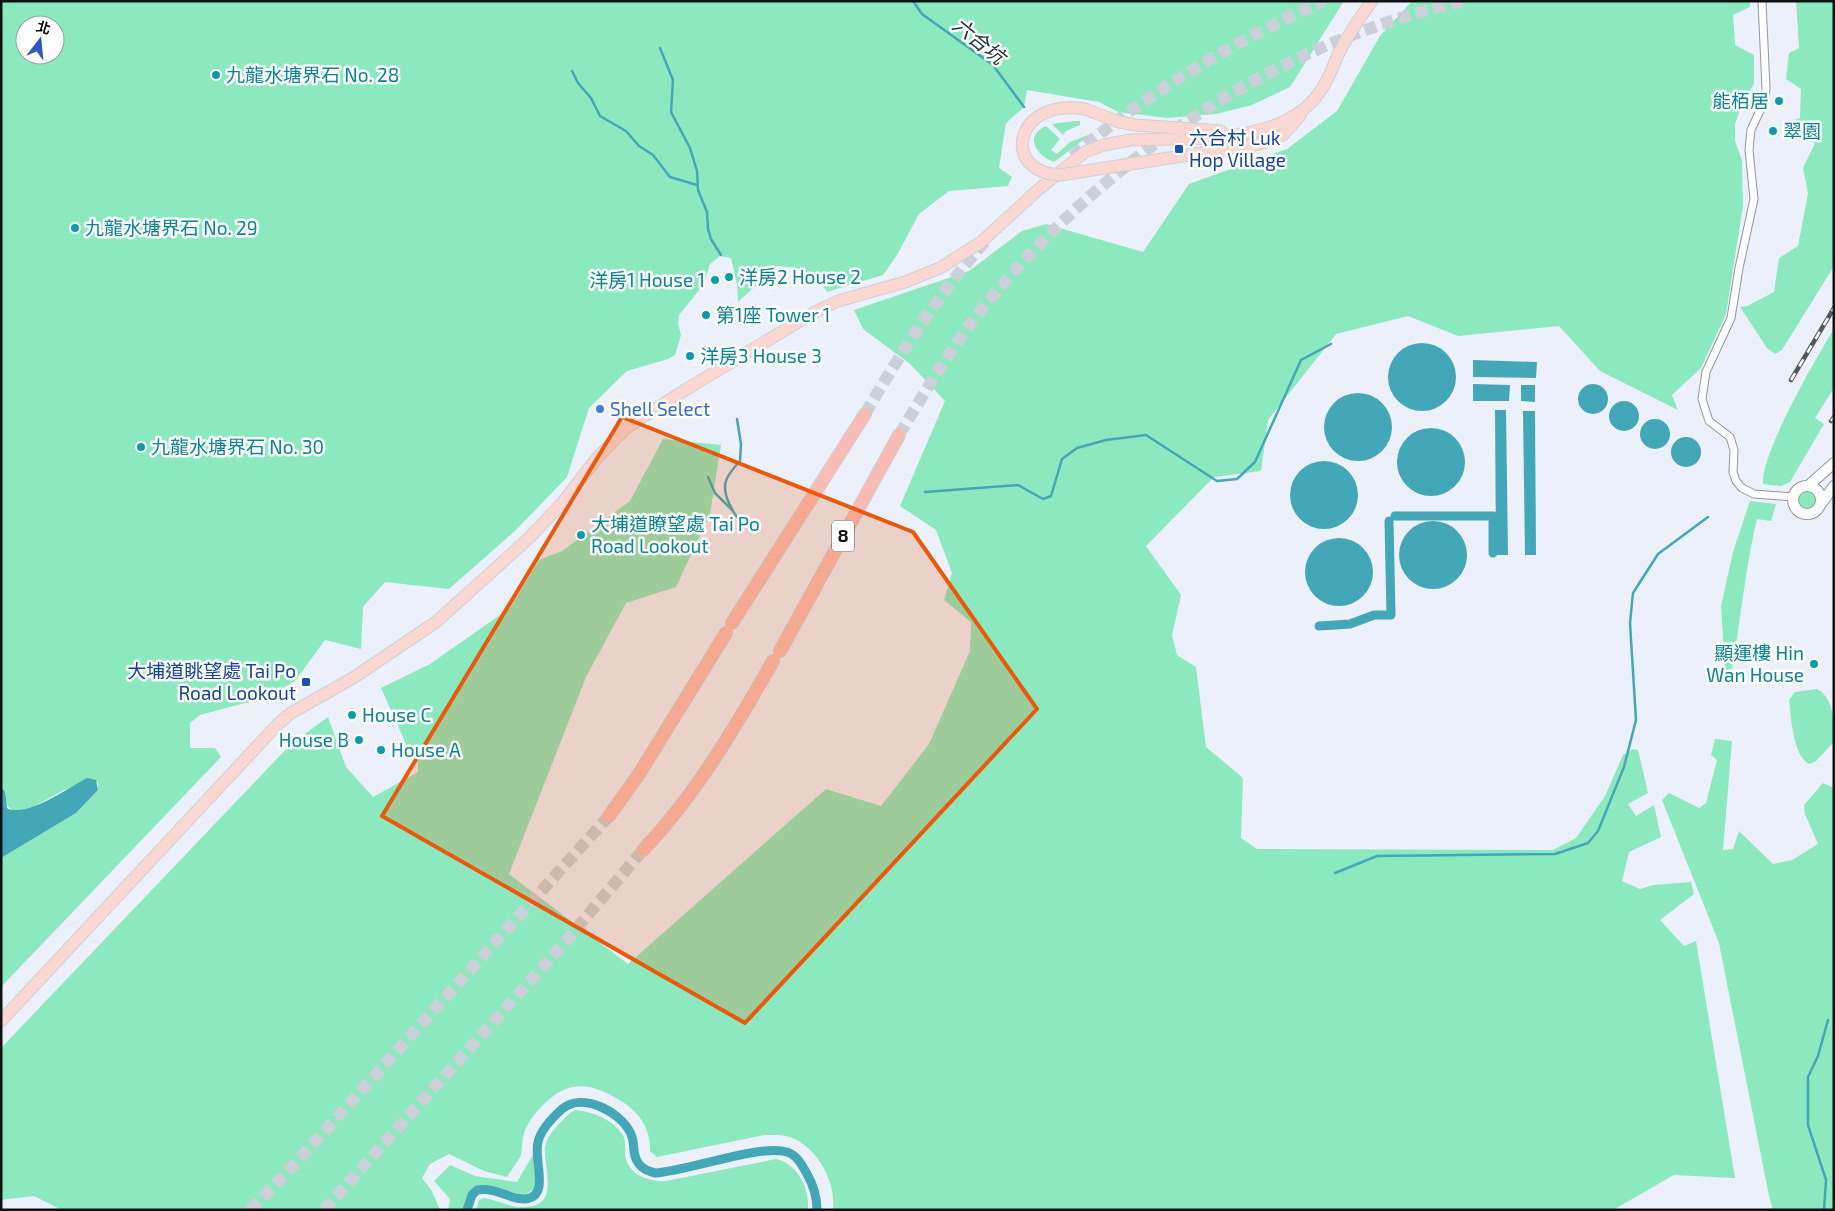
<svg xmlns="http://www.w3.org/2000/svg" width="1835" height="1211" viewBox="0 0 1835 1211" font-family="'Exo 2','Noto Sans TC',sans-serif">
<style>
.green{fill:#8ce8bf;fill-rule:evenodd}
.water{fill:#43a7b8}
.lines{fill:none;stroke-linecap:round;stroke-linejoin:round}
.stream{stroke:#43a7b8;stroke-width:2.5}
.canal{stroke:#43a7b8;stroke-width:9}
.highway-tunnel{stroke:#cbcfd8;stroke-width:12;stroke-dasharray:12 6;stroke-linecap:butt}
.street-casing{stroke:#9396a0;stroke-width:9}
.secondary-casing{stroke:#9396a0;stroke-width:12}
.primary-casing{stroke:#cfcfd0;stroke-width:13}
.highway-casing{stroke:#cfcfd0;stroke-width:14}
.street{stroke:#fff;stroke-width:7}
.secondary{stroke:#fff;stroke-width:10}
.primary{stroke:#fbd7d3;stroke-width:11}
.highway{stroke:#f9bcb5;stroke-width:12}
.rail-casing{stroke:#54575c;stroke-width:4.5}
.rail{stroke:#fefefe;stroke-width:2.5;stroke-dasharray:8;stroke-linecap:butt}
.primary-bridge-casing{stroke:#cfcfd0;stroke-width:13;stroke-linecap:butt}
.primary-bridge{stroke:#fbd7d3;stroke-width:11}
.marked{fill:#e8590c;fill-opacity:0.2;stroke:#e8590c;stroke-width:4;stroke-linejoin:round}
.culture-dot{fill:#0f9aa8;stroke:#fefefe;stroke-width:2}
.transit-dot{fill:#1a4fb4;stroke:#fefefe;stroke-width:2}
.shop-dot{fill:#3f7fe0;stroke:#fefefe;stroke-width:2}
.labels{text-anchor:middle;stroke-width:5;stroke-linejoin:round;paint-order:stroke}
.shield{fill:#fefefe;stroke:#57585a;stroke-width:1}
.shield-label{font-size:18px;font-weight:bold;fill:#0f1114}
.culture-label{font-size:19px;fill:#0d838f;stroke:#fefefe;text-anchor:start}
.transit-label{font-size:19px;fill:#164399;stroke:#fefefe;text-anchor:start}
.shop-label{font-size:19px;fill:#366cbe;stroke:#fefefe;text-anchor:start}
.water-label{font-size:20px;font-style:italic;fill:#20373b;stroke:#fefefe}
</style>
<rect width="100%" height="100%" fill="#ecf0fb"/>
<g class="green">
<path d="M 1,1 L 1344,1 L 1290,87 L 1252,105 L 1216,114 L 1167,118 L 1118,112 L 1099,102 L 1027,90 L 1024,107 L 1006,123 L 999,168 L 1012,177 L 1008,186 L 949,191 L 919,214 L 897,255 L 883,275 L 827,292 C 817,274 797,266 777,266 L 738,302 L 737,284 L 731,258 L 720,256 L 710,264 L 704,284 L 679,315 L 678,324 L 681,335 L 675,355 L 668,359 L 627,371 L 589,408 L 567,477 L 516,530 L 449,589 L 385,582 L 363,607 L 361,649 L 325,640 L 295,681 L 261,701 L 245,703 L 200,715 L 190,723 L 190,748 L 215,748 L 221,757 L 1,987 L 1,858 L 76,813 L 98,790 L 98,782 L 64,790 L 33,807 L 14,811 L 6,805 L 6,794 L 1,788 ZM 25,25 L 55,25 L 55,55 L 25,55 Z"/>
<path d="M 1412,1 L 1750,1 L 1750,7 L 1733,15 L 1735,45 L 1754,55 L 1754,84 L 1742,104 L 1735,124 L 1735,141 L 1742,160 L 1743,206 L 1726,314 L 1701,368 L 1672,395 L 1678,410 L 1600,371 L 1559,326 L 1458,336 L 1408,316 L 1336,334 L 1268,420 L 1261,471 L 1214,477 L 1146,546 L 1181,595 L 1172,635 L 1177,655 L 1196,667 L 1206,747 L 1243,778 L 1241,838 L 1257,849 L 1553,850 L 1576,838 L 1605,796 L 1623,755 L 1633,749 L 1638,750 L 1648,793 L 1628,804 L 1636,816 L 1654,805 L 1661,837 L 1629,852 L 1622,881 L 1640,889 L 1653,885 L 1691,882 L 1694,894 L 1660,920 L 1684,946 L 1696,941 L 1735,1178 L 1674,1175 L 1613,1210 L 833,1210 C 836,1183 819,1151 795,1139 C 785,1134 774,1135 764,1135 L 657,1157 L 650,1151 C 651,1129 639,1112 621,1101 C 592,1083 570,1079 545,1103 C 537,1111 531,1118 526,1128 C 521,1138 523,1151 520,1157 C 516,1164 511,1170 507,1177 L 484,1171 L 449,1154 L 430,1164 L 422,1178 L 432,1191 L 440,1210 L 62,1210 L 34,1196 L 1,1200 L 1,1048 L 292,743 L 328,717 L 346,767 L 373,797 L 418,772 L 418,760 L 410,753 L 381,688 L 430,664 L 510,608 L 539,560 L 562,551 L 630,501 L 663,439 L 721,445 L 710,514 L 676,587 L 626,603 L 586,677 L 509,874 L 628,964 L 826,789 L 881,806 L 929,744 L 970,651 L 971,622 L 944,600 L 952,573 L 936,530 L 900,506 L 945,401 L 910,364 L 863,329 L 854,310 L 969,271 L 1022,231 L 1046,224 L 1143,252 L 1189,184 L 1287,149 L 1337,111 L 1380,36 Z"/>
<path d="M 1796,1 L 1834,1 L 1834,266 L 1782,350 L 1775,354 L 1767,348 L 1740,307 L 1747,306 L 1774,292 L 1779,258 L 1798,246 L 1808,193 L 1803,168 L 1815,143 L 1793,135 L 1791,121 L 1800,118 L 1801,89 L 1786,79 L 1789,53 L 1799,48 Z"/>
<path d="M 1075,121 L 1080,121 L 1080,125 L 1066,131 L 1063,135 L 1052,124 Z"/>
<path d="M 1046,126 L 1060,139 L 1051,150 L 1057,154 L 1070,142 L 1091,134 L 1054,162 C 1037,156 1023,136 1046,126 Z"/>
<path d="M 1834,329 L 1834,388 L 1815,418 L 1824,424 L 1790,482 L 1781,486 L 1763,484 C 1760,455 1817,356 1834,329 Z"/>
<circle cx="1807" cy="500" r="12"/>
<path d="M 1750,501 L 1776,504 L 1771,521 L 1757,519 C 1745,569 1741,619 1732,669 L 1725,670 L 1721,606 L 1733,552 Z"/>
<path d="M 1817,689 C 1835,699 1834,724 1834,742 L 1816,761 L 1810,764 C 1793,758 1791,716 1789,700 L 1795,692 Z"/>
<path d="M 1715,739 L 1732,741 L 1723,850 L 1733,849 L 1739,831 L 1773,864 L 1792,860 L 1818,844 L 1805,814 L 1804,805 L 1823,783 L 1834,788 L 1834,1210 L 1773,1210 L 1769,1196 L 1719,943 L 1662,800 L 1669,793 L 1699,808 L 1706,803 L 1717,760 L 1711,755 Z"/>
<path d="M 576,1110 C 594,1112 613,1120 623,1135 C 626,1141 625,1148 625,1154 C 627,1175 649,1182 666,1181 L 776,1159 C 798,1164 810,1189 808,1210 L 476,1210 L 479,1200 L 484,1198 C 497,1200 512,1208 525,1207 C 561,1206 543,1167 545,1147 C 547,1137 554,1129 561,1122 C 566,1117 570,1112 576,1110 Z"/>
<path d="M 534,1153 L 536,1187 L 524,1196 C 497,1188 473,1174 463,1210 L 448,1210 L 450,1199 L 434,1181 L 450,1165 L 475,1176 L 517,1182 Z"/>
</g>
<g class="water">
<circle cx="1422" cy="377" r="34"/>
<path d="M 1473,360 L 1537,362 L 1536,378 L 1473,377 Z"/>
<path d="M 1473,384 L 1510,385 L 1509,401 L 1473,401 Z"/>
<circle cx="1593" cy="399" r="15"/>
<path d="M 1521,385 L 1535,385 L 1535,402 L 1521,401 Z"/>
<circle cx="1358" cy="427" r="34"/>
<circle cx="1624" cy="416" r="15"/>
<path d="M 1495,410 L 1506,410 L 1508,555 L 1496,555 Z"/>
<path d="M 1523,411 L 1535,411 L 1536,555 L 1525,555 Z"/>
<circle cx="1655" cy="434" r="15"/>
<circle cx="1431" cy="462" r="34"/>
<circle cx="1686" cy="452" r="15"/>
<circle cx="1324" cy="495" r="34"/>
<circle cx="1433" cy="555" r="34"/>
<circle cx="1339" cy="572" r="34"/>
<path d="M 87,778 L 96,780 L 98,790 L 76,813 L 1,858 L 1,788 C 9,792 4,802 8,809 C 30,816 68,788 87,778 Z"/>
</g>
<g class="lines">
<g class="stream">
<path d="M 913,1 L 922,14 L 993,65 L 1024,107"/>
<path d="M 660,48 L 673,80 L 671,112 L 690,148 L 697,171 L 698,190 L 707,212 L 708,229 L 711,239 L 721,255"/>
<path d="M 572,71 L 578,83 L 591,98 L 600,116 L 626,131 L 639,146 L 653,155 L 670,177 L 697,185"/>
<path d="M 737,419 L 741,444 L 740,461 C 727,475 720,484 729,503 C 732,509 734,515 740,520"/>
<path d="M 708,477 L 715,493 L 732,510"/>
<path d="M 925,492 L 1018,485 L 1043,499 L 1051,496 L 1062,459 L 1077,448 L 1106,440 L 1146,435 L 1217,481 L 1237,479 L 1255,462 L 1301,360 L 1331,344"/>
<path d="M 1335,873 L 1377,856 L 1555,854 L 1588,843 L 1598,831 L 1624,767 L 1636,720 L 1630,623 L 1633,593 L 1658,554 L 1708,517"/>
<path d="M 1824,1210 L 1826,1180 L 1808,1125 L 1808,1077 L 1818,1056 L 1828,1020"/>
</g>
<g class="canal">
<path d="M 1395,516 L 1493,516 L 1493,553"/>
<path d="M 1319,626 L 1350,624 L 1374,615 L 1391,615 L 1389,521"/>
<path d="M 467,1210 L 472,1195 L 477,1190 C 497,1187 511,1200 525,1199 C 551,1197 533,1159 538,1142 C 541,1129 552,1118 562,1109 C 582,1092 619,1111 630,1132 C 636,1142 631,1155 639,1164 C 643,1170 649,1171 655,1173 C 689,1171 758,1144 787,1152 C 797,1155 802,1165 807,1174 C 814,1186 817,1196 817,1210"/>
</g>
<g class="highway-tunnel">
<path d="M 1072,156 C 1149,92 1232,42 1324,1"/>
<path d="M 865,414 C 901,352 940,292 988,238"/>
<path d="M 899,435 C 926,390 953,344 987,303 C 1108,156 1276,43 1464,1"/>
<path d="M 250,1210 L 294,1165 L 609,816"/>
<path d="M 324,1210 L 559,949 L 643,850"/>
</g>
<g class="street-casing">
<path id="street" d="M 1762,1 L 1766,89 L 1763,104 L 1751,130 L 1749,150 L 1754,199 L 1739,268 L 1731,318 L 1706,372 L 1702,399 L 1709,421 L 1730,437 L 1734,450 L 1733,472 L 1736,481 L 1742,488 L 1754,494 L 1793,497"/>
</g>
<g class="secondary-casing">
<g id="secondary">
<circle cx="1807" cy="500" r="14"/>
<path d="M 1808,486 L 1834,463"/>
<path d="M 1821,504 L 1834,486"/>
</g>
</g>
<g class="primary-casing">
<g id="primary">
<path d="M 1085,109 L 1119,122 L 1136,125 L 1221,131"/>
<path d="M 1182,156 L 1260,144 L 1283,135 L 1300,116"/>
<path d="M 1,1021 L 277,725 L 291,713 L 353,678 L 436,622 L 529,538 L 563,502 L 597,458 L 626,428 L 685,390 L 813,313 L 838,301 L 905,282 L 940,268 L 981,242 L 1039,189 L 1085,152 L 1104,145 L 1130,140 C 1188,137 1285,147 1321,90 C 1329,79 1333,65 1339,53 C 1348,35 1360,17 1372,1"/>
</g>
</g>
<g class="highway-casing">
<g id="highway">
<path d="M 732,623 L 865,414"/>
<path d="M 780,651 L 899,435"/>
<path d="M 609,816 L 639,774 L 726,633"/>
<path d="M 643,850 C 695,796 736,726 773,661"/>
</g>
</g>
<use href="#street" class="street"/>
<use href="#secondary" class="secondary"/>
<use href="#primary" class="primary"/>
<use href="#highway" class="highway"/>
<g class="rail-casing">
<g id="rail">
<path d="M 1791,380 L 1834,308"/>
<path d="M 1831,421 L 1834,417"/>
</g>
</g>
<use href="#rail" class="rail"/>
<g class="primary-bridge-casing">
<path id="primary-bridge" d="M 1085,109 C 1014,97 1000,172 1060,175 L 1182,156"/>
</g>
<use href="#primary-bridge" class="primary-bridge"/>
</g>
<path class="marked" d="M 622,417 L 913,532 L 1037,709 L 745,1023 L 382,816 Z"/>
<g class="culture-dot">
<circle cx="216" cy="75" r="5"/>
<circle cx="1779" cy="101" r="5"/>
<circle cx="1773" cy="131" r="5"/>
<circle cx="75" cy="228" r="5"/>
<circle cx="729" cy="277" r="5"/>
<circle cx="715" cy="280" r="5"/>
<circle cx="706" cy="315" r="5"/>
<circle cx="690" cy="356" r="5"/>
<circle cx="141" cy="447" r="5"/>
<circle cx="581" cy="535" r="5"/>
<circle cx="1814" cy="664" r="5"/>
<circle cx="352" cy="715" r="5"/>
<circle cx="359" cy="740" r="5"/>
<circle cx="381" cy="750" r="5"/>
</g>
<g class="transit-dot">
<rect x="1174" y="144" width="10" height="10" rx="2.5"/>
<rect x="301" y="677" width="10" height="10" rx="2.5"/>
</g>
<circle class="shop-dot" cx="600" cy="409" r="5"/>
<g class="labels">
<rect class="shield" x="832" y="520.5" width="22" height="31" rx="4"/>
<g class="shield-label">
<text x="843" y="542">8</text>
</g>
<g class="culture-label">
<text x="226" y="82">九龍水塘界石 No. 28</text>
<text x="1769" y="108" text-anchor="end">能栢居</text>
<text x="1783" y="138">翠園</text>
<text x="85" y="235">九龍水塘界石 No. 29</text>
<text x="739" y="284">洋房2 House 2</text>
<text x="705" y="287" text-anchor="end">洋房1 House 1</text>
<text x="716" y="322">第1座 Tower 1</text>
<text x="700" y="363">洋房3 House 3</text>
<text x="151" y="454">九龍水塘界石 No. 30</text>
<text x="591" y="531">大埔道瞭望處 Tai Po<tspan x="591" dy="22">Road Lookout</tspan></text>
<text x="1804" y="660" text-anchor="end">顯運樓 Hin<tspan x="1804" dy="22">Wan House</tspan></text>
<text x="362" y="722">House C</text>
<text x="349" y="747" text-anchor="end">House B</text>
<text x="391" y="757">House A</text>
</g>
<g class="transit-label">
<text x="1189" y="145">六合村 Luk<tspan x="1189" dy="22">Hop Village</tspan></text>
<text x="296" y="678" text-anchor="end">大埔道眺望處 Tai Po<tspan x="296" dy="22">Road Lookout</tspan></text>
</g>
<g class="shop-label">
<text x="610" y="416">Shell Select</text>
</g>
<g class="water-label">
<text transform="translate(979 41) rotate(39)" y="7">六合坑</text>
</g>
</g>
<rect width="1835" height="1211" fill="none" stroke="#0f1114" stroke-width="5"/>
<g transform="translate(40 40) rotate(16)"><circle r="24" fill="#fefefe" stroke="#9e9fa0"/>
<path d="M0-4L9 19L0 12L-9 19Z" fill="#3356c6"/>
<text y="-8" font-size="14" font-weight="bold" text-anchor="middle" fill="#0f1114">北</text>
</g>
</svg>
